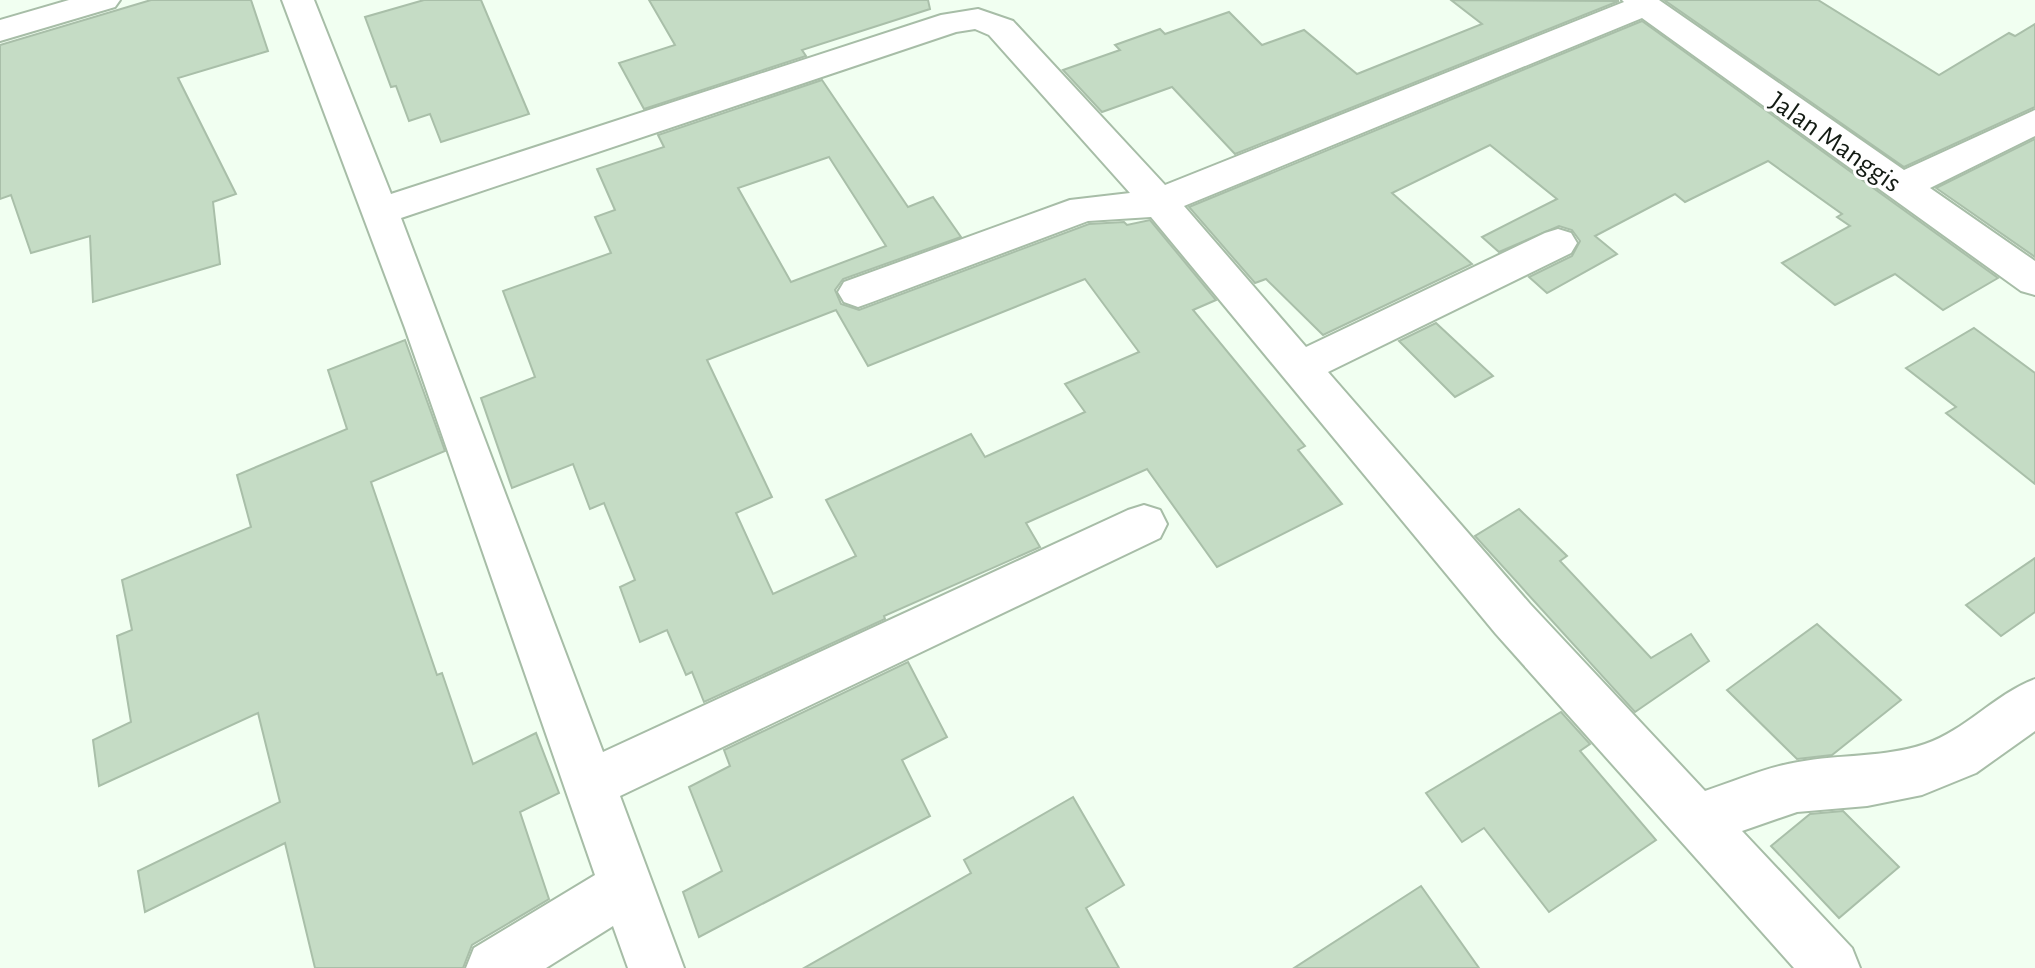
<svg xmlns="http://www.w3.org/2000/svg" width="2035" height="968" viewBox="0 0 2035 968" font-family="'Alegreya Sans',sans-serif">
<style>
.building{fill:#c5dcc5;stroke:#a9bfa9;stroke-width:2;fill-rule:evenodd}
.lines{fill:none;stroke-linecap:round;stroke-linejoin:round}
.minor-casing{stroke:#a7bda7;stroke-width:4}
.minor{fill:#fff;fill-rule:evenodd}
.labels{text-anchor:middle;stroke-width:6;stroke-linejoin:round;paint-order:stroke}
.street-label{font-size:28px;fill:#131b13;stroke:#fff}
</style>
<rect width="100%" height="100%" fill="#f1fff1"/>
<g class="building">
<path d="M 151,0 L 251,0 L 268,51 L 178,78 L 236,194 L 213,202 L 220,264 L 93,302 L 90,236 L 31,253 L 11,195 L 0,199 L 0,45 Z"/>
<path d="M 424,0 L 481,0 L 529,114 L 441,142 L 430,114 L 409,121 L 396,86 L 391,87 L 365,17 Z"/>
<path d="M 649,0 L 928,0 L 930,9 L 802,50 L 806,56 L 644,109 L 619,63 L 675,45 Z"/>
<path d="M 1451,0 L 1619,1 L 1235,154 L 1172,87 L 1102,112 L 1063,70 L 1120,50 L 1115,45 L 1160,29 L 1165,34 L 1229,12 L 1262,45 L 1304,30 L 1357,74 L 1482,24 Z"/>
<path d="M 1664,0 L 1818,0 L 1939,75 L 2009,33 L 2015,36 L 2035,24 L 2035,107 L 1904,167 Z"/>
<path d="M 1642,21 L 1998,278 L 1943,310 L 1895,274 L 1835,305 L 1782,263 L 1850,226 L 1837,217 L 1842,214 L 1768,161 L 1685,202 L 1675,194 L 1595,236 L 1617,254 L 1547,293 L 1529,277 L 1572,256 L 1580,241 L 1572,230 L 1559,226 L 1499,252 L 1482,237 L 1557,199 L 1490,145 L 1392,193 L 1472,264 L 1323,335 L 1266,279 L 1255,283 L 1189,207 Z"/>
<path d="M 822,80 L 908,207 L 933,197 L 961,237 L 843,279 L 835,290 L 841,304 L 859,310 L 1089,224 L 1124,222 L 1127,225 L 1150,220 L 1216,300 L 1193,310 L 1305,446 L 1298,450 L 1342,504 L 1217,567 L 1147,469 L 1026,523 L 1040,547 L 884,616 L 885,619 L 704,702 L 692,672 L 686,675 L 667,630 L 640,642 L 620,587 L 635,580 L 604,503 L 590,509 L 573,464 L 512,488 L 481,398 L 535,377 L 503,291 L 611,253 L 595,217 L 615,210 L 597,169 L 664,147 L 658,135 ZM 829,157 L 886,246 L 791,282 L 738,188 ZM 1085,279 L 1139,352 L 1065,384 L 1085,412 L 985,457 L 971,434 L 826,500 L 856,556 L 773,594 L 736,513 L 772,497 L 707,360 L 836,310 L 868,366 Z"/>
<path d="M 2035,139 L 2035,257 L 1936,188 Z"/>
<path d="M 1436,323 L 1493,376 L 1455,397 L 1399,341 Z"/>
<path d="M 1974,328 L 2035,373 L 2035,484 L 1946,413 L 1956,407 L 1906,368 Z"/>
<path d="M 405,340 L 445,451 L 371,482 L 437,675 L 442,673 L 473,764 L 536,733 L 559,793 L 520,812 L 549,899 L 472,945 L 463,968 L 315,968 L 285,843 L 145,912 L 138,871 L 280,802 L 258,713 L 99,786 L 93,740 L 131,722 L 117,636 L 132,630 L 122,580 L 251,527 L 237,475 L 347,429 L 328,370 Z"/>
<path d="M 1519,509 L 1567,556 L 1560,561 L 1651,658 L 1691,634 L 1709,661 L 1635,712 L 1475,536 Z"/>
<path d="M 2035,558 L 2035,612 L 2001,636 L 1966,605 Z"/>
<path d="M 1817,624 L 1901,700 L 1832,755 L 1797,759 L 1727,690 Z"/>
<path d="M 908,662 L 947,737 L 902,760 L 930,816 L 699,937 L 683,892 L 722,871 L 689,787 L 730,766 L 724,750 Z"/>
<path d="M 1561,712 L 1590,744 L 1580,751 L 1656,840 L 1549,912 L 1484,828 L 1462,842 L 1426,793 Z"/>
<path d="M 1073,797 L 1124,885 L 1086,908 L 1119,968 L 804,968 L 971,873 L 964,860 Z"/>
<path d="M 1843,811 L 1899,867 L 1839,918 L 1771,846 L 1810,814 Z"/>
<path d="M 1421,886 L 1479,968 L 1294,968 Z"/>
</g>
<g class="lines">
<g class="minor-casing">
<g id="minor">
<path d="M 69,0 L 120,0 L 115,7 L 0,41 L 0,20 Z"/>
<path d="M 282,0 L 314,0 L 391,194 L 941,15 L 978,9 L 1013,21 L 1165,185 L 1624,2 L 1622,0 L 1659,0 L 1904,170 L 2035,110 L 2035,136 L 1930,188 L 2035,261 L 2035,295 L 2021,291 L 1642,18 L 1184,206 L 1306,347 L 1545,233 L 1558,229 L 1571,233 L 1577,243 L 1571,253 L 1328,372 L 1530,604 L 1705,791 C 1735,781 1767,767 1798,762 C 1840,754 1884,758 1925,744 C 1966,730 1995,694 2035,679 L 2035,731 L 1976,773 L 1922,795 L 1867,806 L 1797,812 L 1742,831 L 1852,948 L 1860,968 L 1794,968 L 1496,634 L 1151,217 L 1088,221 L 872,302 L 858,307 L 844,302 L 838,292 L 844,282 L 1070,200 L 1130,193 L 989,35 L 975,29 L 956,32 L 401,218 L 603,752 L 1128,510 L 1144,505 L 1160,510 L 1167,524 L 1160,538 L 620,796 L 684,968 L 628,968 L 613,926 L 546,968 L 466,968 L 474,948 L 595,875 L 405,328 Z"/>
</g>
</g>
<use href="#minor" class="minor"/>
</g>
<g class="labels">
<g class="street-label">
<text transform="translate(1836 141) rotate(35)" y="10">Jalan Manggis</text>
</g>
</g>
</svg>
